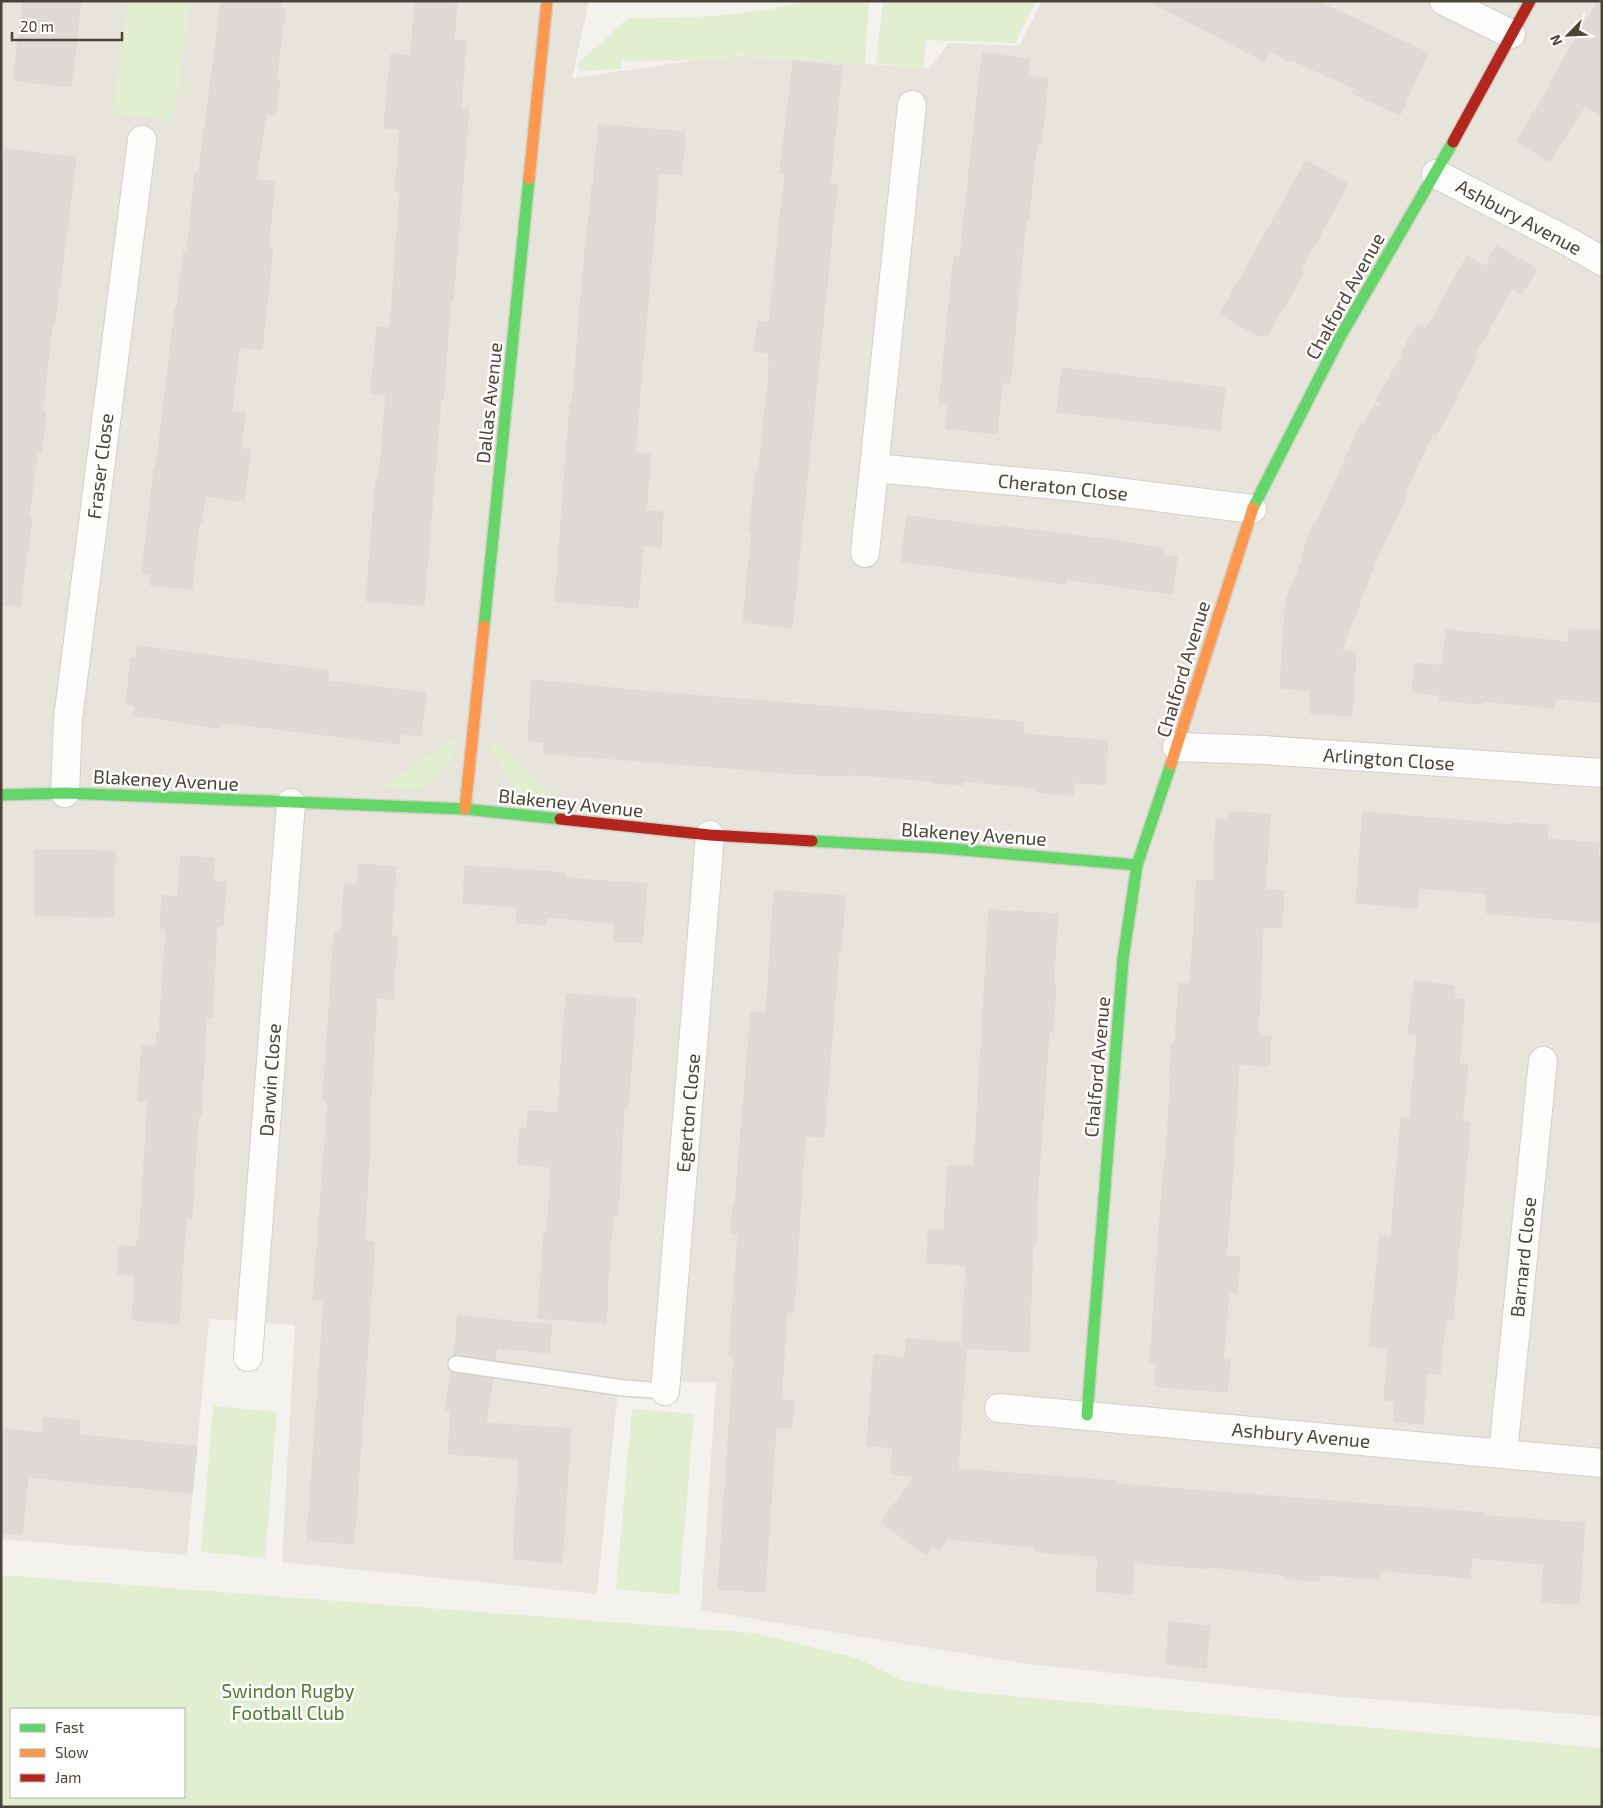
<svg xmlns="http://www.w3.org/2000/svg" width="1603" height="1808" viewBox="0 0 1603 1808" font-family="'Exo 2',sans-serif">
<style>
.residential{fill:#e7e4dc}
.green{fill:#e1eecf;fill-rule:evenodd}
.building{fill:#dedbd6;stroke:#dcd9d4}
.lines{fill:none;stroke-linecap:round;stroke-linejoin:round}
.lane-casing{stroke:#d2d0cb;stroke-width:18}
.street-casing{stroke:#d2d0cb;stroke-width:30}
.fast-casing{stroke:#d3cfc5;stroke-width:14}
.slow-casing{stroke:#d3cfc5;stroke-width:14}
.jam-casing{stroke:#d3cfc5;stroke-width:14}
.lane{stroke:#fdfdfc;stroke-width:15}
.street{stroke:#fdfdfc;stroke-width:28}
.fast{stroke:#63d668;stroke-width:11}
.slow{stroke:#ff974d;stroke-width:11}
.jam{stroke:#b3261e;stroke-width:11}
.labels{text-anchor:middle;stroke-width:5;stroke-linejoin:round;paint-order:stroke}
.street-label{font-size:19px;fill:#4b4439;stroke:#fff}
.park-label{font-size:19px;fill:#4a7f2a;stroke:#fff}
</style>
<rect width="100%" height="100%" fill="#f4f2ee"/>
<path class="residential" d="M 1,1 L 589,1 L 572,78 L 732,55 L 929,68 L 949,43 L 1019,46 L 1042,1 L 1602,1 L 1602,1716 L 1331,1696 L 1019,1663 L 701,1610 L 716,1383 L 619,1379 L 597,1594 L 282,1562 L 295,1325 L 209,1319 L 187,1555 L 1,1539 Z"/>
<g class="green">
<path d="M 128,1 L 191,1 L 174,121 L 112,113 Z"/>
<path d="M 808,1 L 869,1 L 865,65 L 730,54 L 728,60 L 623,61 L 620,69 L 580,71 L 578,63 L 628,18 C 689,19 749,16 808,1 Z"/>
<path d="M 883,1 L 1036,1 L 1015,43 L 926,40 L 923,68 L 876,63 Z"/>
<path d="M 459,734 C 453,758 443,784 415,788 C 405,790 394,788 383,787 Z"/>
<path d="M 492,736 L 560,801 L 525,795 L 514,786 L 505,776 L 493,753 Z"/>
<path d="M 213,1406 L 277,1412 L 265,1558 L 201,1552 Z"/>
<path d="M 632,1409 L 694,1414 L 679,1595 L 616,1589 Z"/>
<path d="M 1,1575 L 754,1633 L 857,1658 L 901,1680 L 966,1692 L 1602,1748 L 1602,1807 L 1,1807 ZM 11,1709 L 184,1709 L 184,1797 L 11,1797 Z"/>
</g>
<g class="building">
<path d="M 23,1 L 81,1 L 71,87 L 13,80 Z"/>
<path d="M 221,1 L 281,1 L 280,9 L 285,10 L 276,81 L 280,81 L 275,114 L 266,113 L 256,180 L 275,182 L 268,247 L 273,248 L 262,349 L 239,347 L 232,412 L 245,413 L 241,449 L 251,450 L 244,501 L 205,496 L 202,523 L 199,522 L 192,589 L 150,585 L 151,575 L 142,573 L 154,469 L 156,469 L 162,420 L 175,309 L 177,309 L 184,251 L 187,251 L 195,173 L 199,173 Z"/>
<path d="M 415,1 L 457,4 L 454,41 L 466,41 L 461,108 L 469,108 L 453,300 L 451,300 L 443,399 L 441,399 L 424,605 L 366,601 L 376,479 L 379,479 L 386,395 L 371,393 L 377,327 L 390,328 L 400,192 L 395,192 L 400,129 L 384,128 L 391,54 L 411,56 Z"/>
<path d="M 1149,1 L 1317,1 L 1428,53 L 1400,115 L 1352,93 L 1354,88 L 1292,60 L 1291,62 L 1270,51 L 1264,61 Z"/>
<path d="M 1598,1 L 1602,1 L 1602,116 L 1585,105 L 1550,162 L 1516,141 L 1551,85 L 1549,84 Z"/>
<path d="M 982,53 L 1029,59 L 1027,76 L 1048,79 L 1041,144 L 1037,143 L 1028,221 L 1026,220 L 1010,383 L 1002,382 L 997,434 L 946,428 L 948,405 L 939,404 L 954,256 L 960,256 Z"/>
<path d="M 793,61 L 842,66 L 830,184 L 837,185 L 792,628 L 743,622 L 752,533 L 749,533 L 756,470 L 759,470 L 770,363 L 768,363 L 770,353 L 754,351 L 758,321 L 769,322 L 785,174 L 780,173 Z"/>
<path d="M 599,125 L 685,132 L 682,175 L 659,173 L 635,453 L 651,455 L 646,511 L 663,512 L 661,547 L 643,545 L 638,608 L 555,601 L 570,404 L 572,404 L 586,239 L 587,240 L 592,186 L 593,187 Z"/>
<path d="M 5,149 L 76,158 L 55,322 L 53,321 L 42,411 L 46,411 L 41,453 L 37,452 L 29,516 L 32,516 L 20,606 L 1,604 L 1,179 Z"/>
<path d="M 1306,161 L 1348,184 L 1301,270 L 1304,272 L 1268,335 L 1257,335 L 1220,314 Z"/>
<path d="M 1496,246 L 1537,269 L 1522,294 L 1512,288 L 1474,356 L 1477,358 L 1455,398 L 1457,399 L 1436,435 L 1433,433 L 1404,494 L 1407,495 L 1377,558 L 1341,651 L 1356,652 L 1352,716 L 1310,713 L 1311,690 L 1280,688 L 1286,600 L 1303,558 L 1301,558 L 1314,523 L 1316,524 L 1361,424 L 1363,425 L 1375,405 L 1384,406 L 1376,401 L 1403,354 L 1401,353 L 1418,324 L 1426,329 L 1467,256 L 1485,267 Z"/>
<path d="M 1062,368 L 1225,388 L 1220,430 L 1057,412 Z"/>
<path d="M 907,516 L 1001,528 L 1001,526 L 1093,538 L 1093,537 L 1164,548 L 1164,555 L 1177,557 L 1172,594 L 1066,579 L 1065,584 L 901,561 Z"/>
<path d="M 1569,629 L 1602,631 L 1602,702 L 1555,698 L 1554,708 L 1482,701 L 1482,704 L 1439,700 L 1440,695 L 1412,692 L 1415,663 L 1443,666 L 1446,630 L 1568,642 Z"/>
<path d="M 138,646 L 329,671 L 328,681 L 426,693 L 421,736 L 401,733 L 399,744 L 220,722 L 219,728 L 133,715 L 135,705 L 126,704 L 131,658 L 136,658 Z"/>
<path d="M 532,680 L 651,692 L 1024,722 L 1023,734 L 1108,741 L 1105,785 L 1074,782 L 1073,795 L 1036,792 L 1036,788 L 963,781 L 963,785 L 933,783 L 933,781 L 850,774 L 850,776 L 799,774 L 543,753 L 544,742 L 528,740 Z"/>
<path d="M 1228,812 L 1270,814 L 1265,890 L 1284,891 L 1282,928 L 1263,927 L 1258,1036 L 1271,1037 L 1269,1066 L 1239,1064 L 1234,1146 L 1235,1146 L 1226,1256 L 1240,1257 L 1237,1293 L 1229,1292 L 1223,1359 L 1230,1359 L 1227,1392 L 1155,1386 L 1157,1363 L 1150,1362 L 1159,1230 L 1165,1156 L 1166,1157 L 1171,1073 L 1170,1073 L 1172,1043 L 1175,1043 L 1179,983 L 1190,984 L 1197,880 L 1213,881 L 1216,819 L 1228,820 Z"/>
<path d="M 1363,812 L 1511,825 L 1512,823 L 1548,825 L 1547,839 L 1599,843 L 1598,858 L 1602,858 L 1602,923 L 1486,913 L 1487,893 L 1419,888 L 1417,908 L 1356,903 Z"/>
<path d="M 35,850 L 115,851 L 114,917 L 35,915 Z"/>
<path d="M 181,856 L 214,858 L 213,881 L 226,882 L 223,925 L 217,925 L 212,1018 L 206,1017 L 201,1117 L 198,1116 L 192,1218 L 186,1217 L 179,1324 L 132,1320 L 135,1275 L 117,1274 L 119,1246 L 137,1247 L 137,1241 L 139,1241 L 148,1101 L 138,1100 L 142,1046 L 156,1047 L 157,1033 L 159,1033 L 166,929 L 160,928 L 162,895 L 178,897 Z"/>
<path d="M 359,864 L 396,867 L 391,937 L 397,937 L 393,999 L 377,998 L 369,1129 L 371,1129 L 364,1241 L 375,1242 L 354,1544 L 307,1540 L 324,1300 L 313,1299 L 328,1101 L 323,1100 L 334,933 L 341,934 L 344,885 L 357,886 Z"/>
<path d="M 465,866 L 565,873 L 564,878 L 647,884 L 642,943 L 613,941 L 615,923 L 546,917 L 545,925 L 516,922 L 517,907 L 463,903 Z"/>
<path d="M 774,891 L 845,896 L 841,951 L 839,951 L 824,1137 L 805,1136 L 794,1313 L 787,1312 L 781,1400 L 794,1401 L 792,1428 L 776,1427 L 765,1592 L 718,1589 L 734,1355 L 729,1355 L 738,1234 L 731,1234 L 733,1203 L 735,1203 L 751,1012 L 766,1013 Z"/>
<path d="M 989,910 L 1058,914 L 1053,986 L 1056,986 L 1053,1032 L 1049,1032 L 1036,1214 L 1036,1244 L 1033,1244 L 1029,1352 L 966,1348 L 958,1469 L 1115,1481 L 1115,1484 L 1485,1513 L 1485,1516 L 1585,1523 L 1579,1604 L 1541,1602 L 1544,1564 L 1472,1558 L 1470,1578 L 1380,1570 L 1379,1579 L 1319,1575 L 1319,1581 L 1285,1578 L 1286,1575 L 1210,1567 L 1210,1569 L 1134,1562 L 1132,1594 L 1096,1591 L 1098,1556 L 1035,1552 L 1036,1547 L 947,1539 L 939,1550 L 933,1545 L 926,1555 L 881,1522 L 915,1476 L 891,1474 L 893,1447 L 867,1446 L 874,1355 L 905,1358 L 906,1339 L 962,1343 L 966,1265 L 927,1263 L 928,1230 L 944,1230 L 948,1166 L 974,1167 Z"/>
<path d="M 1415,981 L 1455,986 L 1454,998 L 1465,1000 L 1459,1064 L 1468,1065 L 1462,1122 L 1470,1123 L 1453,1319 L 1446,1318 L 1440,1374 L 1427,1373 L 1423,1424 L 1394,1421 L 1395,1401 L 1384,1400 L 1389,1348 L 1369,1346 L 1380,1235 L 1391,1237 L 1401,1118 L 1410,1118 L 1417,1035 L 1408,1033 Z"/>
<path d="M 566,994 L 636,999 L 628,1109 L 624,1109 L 618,1215 L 613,1214 L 607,1294 L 608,1295 L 606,1323 L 538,1318 L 544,1233 L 547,1234 L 551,1167 L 518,1164 L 520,1129 L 527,1130 L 528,1111 L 558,1113 Z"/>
<path d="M 458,1316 L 552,1325 L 549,1353 L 497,1348 L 495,1360 L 454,1355 Z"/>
<path d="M 451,1372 L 493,1379 L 486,1423 L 571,1429 L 562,1563 L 513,1559 L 519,1459 L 448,1454 L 451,1410 L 445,1409 Z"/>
<path d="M 44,1418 L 80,1421 L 79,1435 L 197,1447 L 192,1493 L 28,1477 L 22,1534 L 1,1533 L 1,1429 L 43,1433 Z"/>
<path d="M 1169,1622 L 1210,1626 L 1206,1668 L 1166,1664 Z"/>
</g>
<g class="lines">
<g class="lane-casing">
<path id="lane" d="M 456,1364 L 624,1388 L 665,1391"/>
</g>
<g class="street-casing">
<g id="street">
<path d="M 1444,1 L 1511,34"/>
<path d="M 912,105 L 874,468 L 1077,487 L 1252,509"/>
<path d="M 1436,174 L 1569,242 L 1602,261"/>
<path d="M 865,553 L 874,468"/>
<path d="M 1177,747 L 1264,750 L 1602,773"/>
<path d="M 65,793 L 68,719 L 142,140"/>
<path d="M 248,1357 L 291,803"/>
<path d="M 665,1391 L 710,835"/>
<path d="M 999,1408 L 1602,1463"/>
<path d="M 1503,1453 L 1543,1061"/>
</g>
</g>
<g class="fast-casing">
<g id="fast">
<path d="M 1253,508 L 1340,337 L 1453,142"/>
<path d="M 484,626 L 529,179"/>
<path d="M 1,795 L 65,793 L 465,809 L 560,819"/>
<path d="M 812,841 L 941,848 L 1137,865"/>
<path d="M 1087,1415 L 1123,959 L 1137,865 L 1171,764"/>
</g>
</g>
<g class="slow-casing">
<g id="slow">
<path d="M 529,179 L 547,1"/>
<path d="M 1171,764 L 1253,508"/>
<path d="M 465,809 L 484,626"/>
</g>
</g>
<g class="jam-casing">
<g id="jam">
<path d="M 1453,142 L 1530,1"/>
<path d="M 560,819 L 710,835 L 812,841"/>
</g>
</g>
<use href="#lane" class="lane"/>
<use href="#street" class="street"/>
<use href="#fast" class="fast"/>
<use href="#slow" class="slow"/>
<use href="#jam" class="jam"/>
</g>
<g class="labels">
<g class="street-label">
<text transform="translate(1519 217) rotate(28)" y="7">Ashbury Avenue</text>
<text transform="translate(1345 296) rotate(-61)" y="7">Chalford Avenue</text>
<text transform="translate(489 403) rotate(-84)" y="7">Dallas Avenue</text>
<text transform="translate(100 466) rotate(-83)" y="7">Fraser Close</text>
<text transform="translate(1063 487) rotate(6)" y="7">Cheraton Close</text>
<text transform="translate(1183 669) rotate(-73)" y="7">Chalford Avenue</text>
<text transform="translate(1389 759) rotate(4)" y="7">Arlington Close</text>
<text transform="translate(166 780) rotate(3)" y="7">Blakeney Avenue</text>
<text transform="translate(571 803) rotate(6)" y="7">Blakeney Avenue</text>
<text transform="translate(974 834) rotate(4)" y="7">Blakeney Avenue</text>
<text transform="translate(1097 1067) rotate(-85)" y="7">Chalford Avenue</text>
<text transform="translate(270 1080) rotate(-86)" y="7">Darwin Close</text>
<text transform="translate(688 1113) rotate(-85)" y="7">Egerton Close</text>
<text transform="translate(1523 1257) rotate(-84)" y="7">Barnard Close</text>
<text transform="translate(1301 1435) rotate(5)" y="7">Ashbury Avenue</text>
</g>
<g class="park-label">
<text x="288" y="1698">Swindon Rugby<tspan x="288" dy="22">Football Club</tspan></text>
</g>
</g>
<rect width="1603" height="1808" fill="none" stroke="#4b4439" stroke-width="5"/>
<rect x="10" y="1708" width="175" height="90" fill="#ffffff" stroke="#b7b4b0"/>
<rect x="20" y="1724" width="25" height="8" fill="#63d668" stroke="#b7b4b0"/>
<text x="55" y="1733" font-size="15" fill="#4b4439">Fast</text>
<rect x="20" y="1749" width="25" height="8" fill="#ff974d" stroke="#b7b4b0"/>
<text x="55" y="1758" font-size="15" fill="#4b4439">Slow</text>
<rect x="20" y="1774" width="25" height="8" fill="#b3261e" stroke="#b7b4b0"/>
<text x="55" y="1783" font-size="15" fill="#4b4439">Jam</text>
<g transform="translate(1568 35) rotate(246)" stroke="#ffffff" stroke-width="4" paint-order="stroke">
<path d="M0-4L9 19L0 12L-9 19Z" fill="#4b4439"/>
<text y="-8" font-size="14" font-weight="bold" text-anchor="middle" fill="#4b4439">N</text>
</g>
<path d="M12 32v8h110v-8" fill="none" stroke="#4b4439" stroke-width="2.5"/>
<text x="20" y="32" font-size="15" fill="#4b4439" stroke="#ffffff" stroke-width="4" paint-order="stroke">20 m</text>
</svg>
